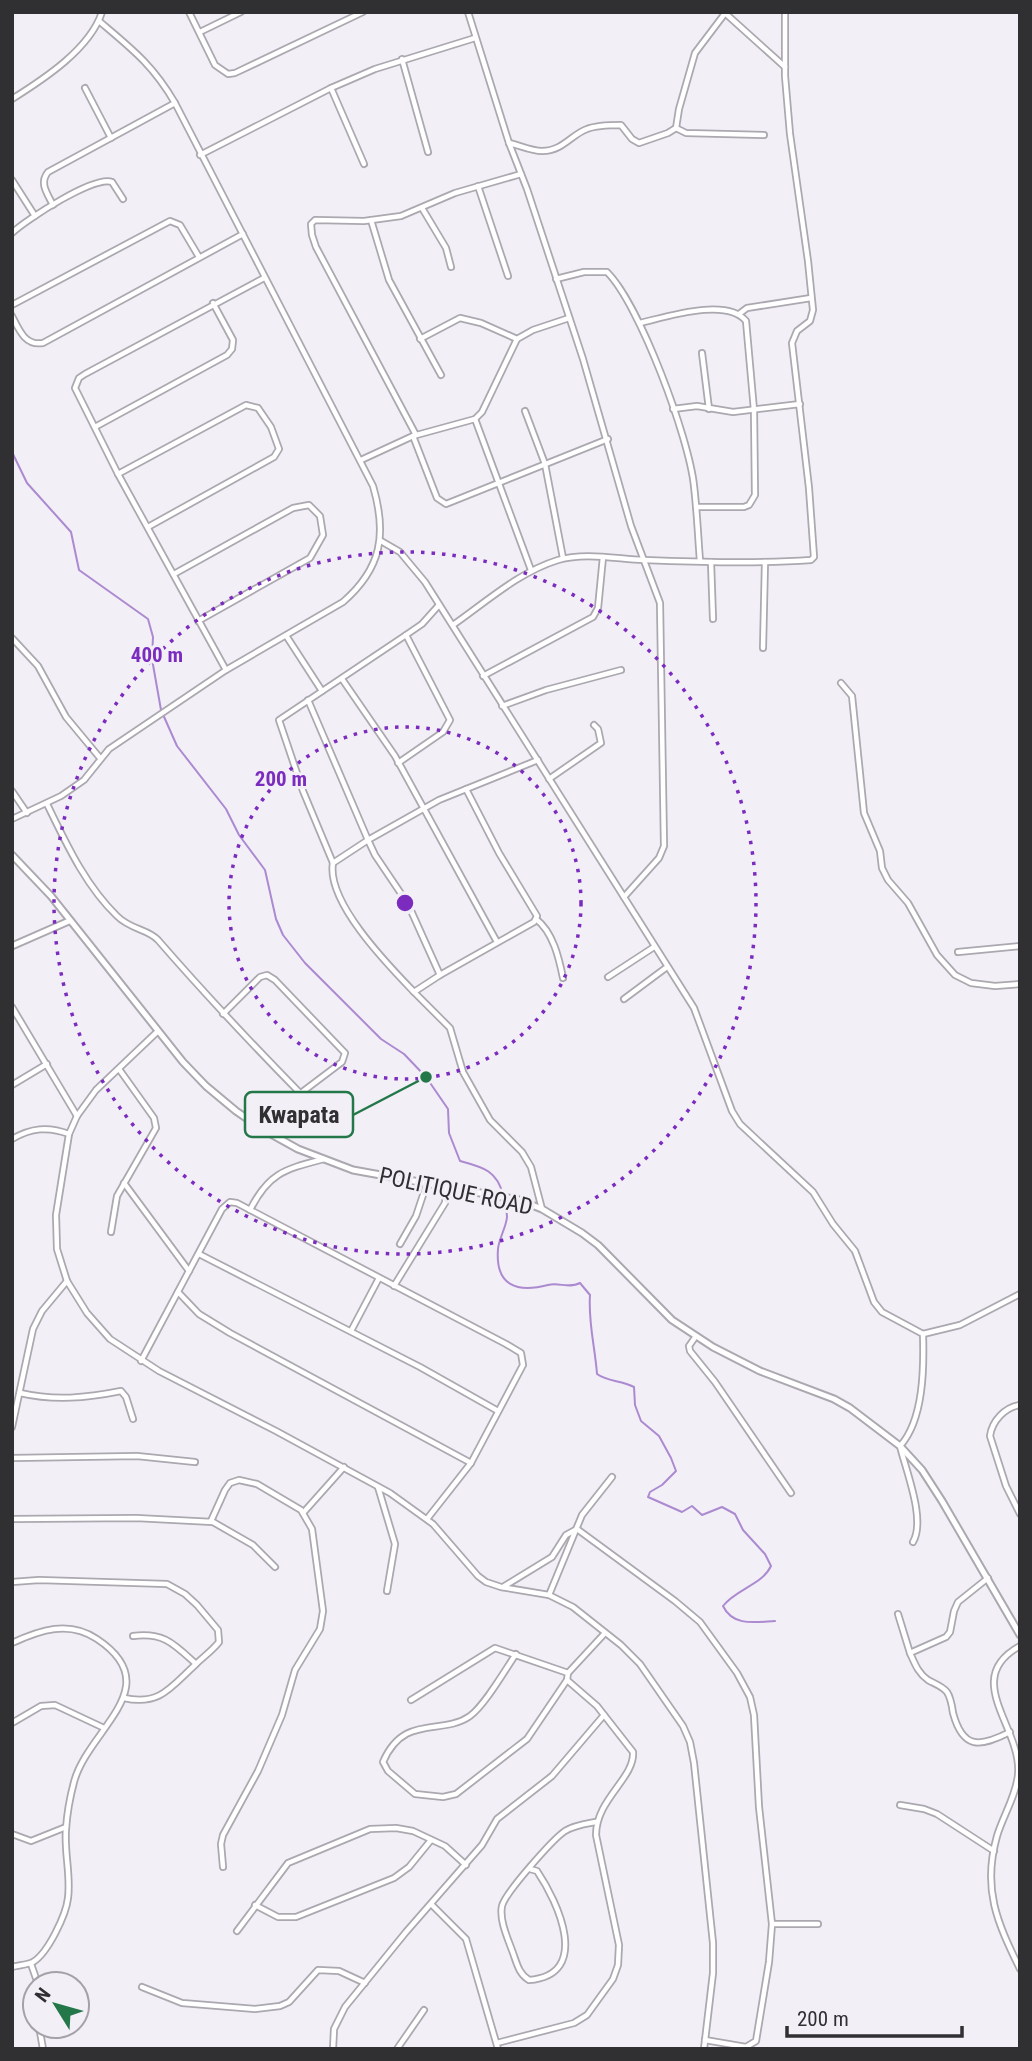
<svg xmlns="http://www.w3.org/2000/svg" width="1032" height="2061" viewBox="0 0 1032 2061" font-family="'Roboto Condensed',sans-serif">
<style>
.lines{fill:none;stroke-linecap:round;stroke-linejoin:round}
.stream{stroke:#ac8ad0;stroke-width:2}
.minor-casing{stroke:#aba8af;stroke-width:8}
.tertiary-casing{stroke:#aba8af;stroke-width:9}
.minor{stroke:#fff;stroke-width:4.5}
.tertiary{stroke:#fff;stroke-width:5}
.ring{fill:none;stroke:#7b2cbf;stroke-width:3.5;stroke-dasharray:3.5 7}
.labels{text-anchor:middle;stroke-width:6;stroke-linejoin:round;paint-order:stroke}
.street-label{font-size:23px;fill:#302f32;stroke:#f2eff7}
.centre{fill:#7b2cbf;stroke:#f2eff7;stroke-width:3.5}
.ring-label{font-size:21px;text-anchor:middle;font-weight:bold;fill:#7b2cbf;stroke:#f2eff7;stroke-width:6;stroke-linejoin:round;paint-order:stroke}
.leader{fill:none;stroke:#247749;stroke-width:2.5}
.callout-dot{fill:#247749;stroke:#f2eff7;stroke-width:2.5}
.callout{fill:#f2eff7;stroke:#247749;stroke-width:2.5}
.callout-label{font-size:24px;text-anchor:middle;font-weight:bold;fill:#302f32}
</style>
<rect width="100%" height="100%" fill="#f2eff7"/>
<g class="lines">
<g class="stream">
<path d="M 12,452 L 27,483 L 71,532 L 79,570 L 148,619 L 153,637 L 152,659 L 161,710 L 177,746 L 226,809 L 239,835 L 265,870 L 276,919 L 283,935 L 305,963 L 381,1039 L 404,1054 L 426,1077 L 448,1109 L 449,1133 L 460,1161 C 482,1167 497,1170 503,1195"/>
<path d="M 504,1200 C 505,1205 507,1212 507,1217 C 506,1228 499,1238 498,1249 C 495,1286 517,1293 548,1285 C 559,1282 569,1289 580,1283 L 590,1295 C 588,1322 595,1347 597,1374 C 608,1382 621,1380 634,1387 L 635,1405 L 641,1421 L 659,1436 L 671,1458 L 676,1471 L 662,1485 L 650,1492 L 648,1497 L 682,1512 L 692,1506 L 702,1515 L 722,1507 L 735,1514 L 743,1530 L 765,1554 L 771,1566 C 762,1585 736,1589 723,1606 C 733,1627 756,1622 775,1621"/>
</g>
<g class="minor-casing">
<g id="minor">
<path d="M 189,12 L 215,65 L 228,74 L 235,73 L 363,12"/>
<path d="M 468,12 L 509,143 L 527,189 L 583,359 L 631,526 L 660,603 L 664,846 L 659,858 L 624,897"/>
<path d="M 725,13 L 785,67"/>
<path d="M 200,32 L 241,12"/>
<path d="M 402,59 L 428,152"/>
<path d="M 85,88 L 111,138"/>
<path d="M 331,88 L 364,164"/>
<path d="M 12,99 C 44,79 90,49 102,12"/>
<path d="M 676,128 L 686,133 L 764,135"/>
<path d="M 509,143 C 519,145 531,151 542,151 C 563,151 572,134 587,129 C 597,125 610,125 621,125 L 632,139 L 639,143 L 668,133 L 676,128 L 679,109 L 695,53 L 726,12"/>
<path d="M 200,155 L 331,88 L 375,69 L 475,38"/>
<path d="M 12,180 L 35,216"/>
<path d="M 478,186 L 508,276"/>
<path d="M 53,205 C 47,193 39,183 48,172 L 175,103"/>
<path d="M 422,208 L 446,248 L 451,267"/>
<path d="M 371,220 L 389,280 L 441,375"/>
<path d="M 12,233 C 27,219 95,175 112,182 L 123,199"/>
<path d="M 556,279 L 584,272 L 607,272 C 640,305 689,438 694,486 C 697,511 698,536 700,561"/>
<path d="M 12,305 L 170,221 L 180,225 L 199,257"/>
<path d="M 739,314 L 747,308 L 811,298"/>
<path d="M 12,316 C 19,330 25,346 43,343 L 243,234"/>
<path d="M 640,323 C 666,317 727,297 746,321 L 754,410 L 755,495 L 749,505 L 744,507 L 696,507"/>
<path d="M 420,339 L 460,318 L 481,323 L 517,339"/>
<path d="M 702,353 L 709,409"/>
<path d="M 673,409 L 697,406 L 733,412 L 800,404"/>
<path d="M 525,411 L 545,464 L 563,558"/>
<path d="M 475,419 L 531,570"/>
<path d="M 95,427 L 227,355 L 232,349 L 233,340 L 213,303"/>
<path d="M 416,435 L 316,247 L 312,235 L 311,224 L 315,220 L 364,221 L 401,216 L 455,193 L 521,174"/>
<path d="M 413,436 L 437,498 L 446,504 L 608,439"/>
<path d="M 361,460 L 413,436 L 475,419 L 482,412 L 517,339 L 533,330 L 569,318"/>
<path d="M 118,474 L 246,405 L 258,408 L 271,427 L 279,449 L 274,457 L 148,527"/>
<path d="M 381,541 L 400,552 L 425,582 L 694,1008 L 732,1111 L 740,1124 L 813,1192 L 833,1224 L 855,1251 L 874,1302 L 882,1312 L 923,1334 C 924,1366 924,1420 900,1446 C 906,1471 926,1520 913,1542"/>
<path d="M 711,562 L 713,619"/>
<path d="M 174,574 L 293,508 L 309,505 L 320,516 L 323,535 L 310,558 L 198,621"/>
<path d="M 439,605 L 422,624 L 406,635 L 279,720 L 303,791 L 333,863 L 368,840 L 439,800 L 538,760"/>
<path d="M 453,625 C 486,602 519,572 558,560 C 585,552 617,559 644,560 C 700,562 756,564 811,560 L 814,557 L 809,488 L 792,343 L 797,331 L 810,321 L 813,310 L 808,261 L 790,134 L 785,76 L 785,12"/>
<path d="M 287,637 L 322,691"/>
<path d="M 12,638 L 38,666 L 66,717 L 100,758"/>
<path d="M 763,648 L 765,562"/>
<path d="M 226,670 L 118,474 L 75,388 L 79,378 L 85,374 L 264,278"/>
<path d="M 483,676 L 593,617 L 598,608 L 603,557"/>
<path d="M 342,679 L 395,756 L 497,942"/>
<path d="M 841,683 L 852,696 L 864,813 L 880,851 L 882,868 L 888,880 L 908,903 L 937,955 L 955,975 L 971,983 L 995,986 L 1020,984"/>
<path d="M 308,700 L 368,840 L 375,855 L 408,904 L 440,975"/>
<path d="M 502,706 L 546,690 L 621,670"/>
<path d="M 398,763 L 443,732 L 450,720 L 406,635"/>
<path d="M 549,779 L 601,743 L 598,729 L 594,725"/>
<path d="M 12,791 L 27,813"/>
<path d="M 47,804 C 66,843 85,885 117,916 C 131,930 148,929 158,940 C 204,993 251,1043 300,1093"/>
<path d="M 12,819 L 61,796 L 84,780 L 109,749 L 226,670 L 343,602 C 382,568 387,534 373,486 L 175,103 C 153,65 132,49 99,21"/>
<path d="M 333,863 C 326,902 389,966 414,992 L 440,975 L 534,922 L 537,916 L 499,853 L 466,789"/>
<path d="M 536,919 C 553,932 559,958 563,978"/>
<path d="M 958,952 L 1020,946"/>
<path d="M 608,977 L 654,947"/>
<path d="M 414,992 L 450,1028 L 463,1072 L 490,1120 L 522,1152 L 531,1167 L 542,1209"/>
<path d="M 624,999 L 667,967"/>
<path d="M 12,1007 L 77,1116"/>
<path d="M 223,1014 L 260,977 L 267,975 L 275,980 L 345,1053 L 342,1062 L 293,1099 L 266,1132"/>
<path d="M 157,1032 L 96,1090 L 77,1116 L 69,1134 L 56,1215 L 57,1249 L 67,1281 L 87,1313 L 110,1339 L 159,1371 L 276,1431 L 390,1493 L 433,1524 L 478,1576 L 486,1582 L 501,1587 L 549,1595 L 573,1607 L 621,1645 L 640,1664 L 683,1726 L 690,1742 L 694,1763 L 713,1943 L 713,1973 L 704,2049"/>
<path d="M 12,1085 L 47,1064"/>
<path d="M 12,1139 C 31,1128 48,1126 69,1134"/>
<path d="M 124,1183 L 189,1271"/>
<path d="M 250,1210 C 269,1172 286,1169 324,1159"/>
<path d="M 111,1232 L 117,1196 L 156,1128 L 154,1118 L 119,1069"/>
<path d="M 400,1244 L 416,1216 L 427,1183"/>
<path d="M 199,1254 L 420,1367 L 498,1411"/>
<path d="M 394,1286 L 445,1203 L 447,1186"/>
<path d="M 178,1292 L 199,1314 L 230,1333 L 471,1463"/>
<path d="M 351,1331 L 379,1278"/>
<path d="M 923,1334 L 960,1325 L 1020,1294"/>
<path d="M 696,1336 L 689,1346 L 690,1351 L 715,1382 L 791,1493"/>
<path d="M 141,1361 L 222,1209 L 230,1202 L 237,1203 L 506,1344 L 521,1353 L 523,1365 L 471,1463 L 427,1519"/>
<path d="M 20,1393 C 55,1401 86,1398 121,1391 L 126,1397 L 133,1419"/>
<path d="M 1020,1405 C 1005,1407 992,1421 990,1436 L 1006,1486 L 1020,1514"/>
<path d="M 12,1427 L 33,1329 L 42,1311 L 67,1281"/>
<path d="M 12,1458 L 137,1456 L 195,1462"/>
<path d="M 378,1487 L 395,1544 L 387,1591"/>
<path d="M 303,1513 L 344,1467"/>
<path d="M 12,1519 L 136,1518 L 213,1522 L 253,1545 L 275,1567"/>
<path d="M 211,1521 L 225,1490 L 230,1483 L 239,1480 L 257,1484 L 301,1510 L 312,1529 L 323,1611 L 320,1629 L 295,1670 L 282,1715 L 258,1771 L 223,1835 L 221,1844 L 223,1867"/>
<path d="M 988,1578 L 958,1602 L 954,1611 L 950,1632 L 946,1637 L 910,1653 C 915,1664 918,1673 928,1680 C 935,1684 942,1686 947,1692 C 951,1698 952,1706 953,1713 C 963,1750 980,1747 1010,1732"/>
<path d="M 12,1582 L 39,1580 L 167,1584 L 185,1594 L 197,1605 L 218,1630 L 219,1642 C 212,1651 203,1657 195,1665 C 171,1687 160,1706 124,1698"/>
<path d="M 503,1587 L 552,1557 L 566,1535 L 577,1529 L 675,1601 L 700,1622 L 737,1673 L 750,1697 L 754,1715 L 759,1807 L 772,1924 L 769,1962 L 756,2041 L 746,2047 L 705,2040"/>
<path d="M 549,1595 L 582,1515 L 612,1477"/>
<path d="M 898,1614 L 910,1653"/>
<path d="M 133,1636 C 164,1632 174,1644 196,1664"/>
<path d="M 12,1643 C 40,1630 69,1620 97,1639 C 169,1687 88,1729 74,1782 C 70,1797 67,1814 66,1829 C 64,1852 71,1875 68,1898 C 66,1915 48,1953 33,1962 C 27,1965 19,1965 12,1967"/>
<path d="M 1020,1646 C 960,1679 1023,1728 1018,1775 C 1016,1796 1003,1816 997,1836 C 982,1889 997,1922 1020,1969"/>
<path d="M 516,1654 C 505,1670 485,1705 470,1716 C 442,1736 404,1713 383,1762 L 388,1771 L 415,1794 L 443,1797 L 456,1794 L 527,1739 L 567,1680"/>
<path d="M 411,1700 L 495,1648 L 568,1673"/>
<path d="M 12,1723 L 41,1706 L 55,1705 L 104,1728"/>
<path d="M 900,1805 L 924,1809 L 937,1814 L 994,1851"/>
<path d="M 12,1834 L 31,1841 L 66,1827"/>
<path d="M 530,1869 L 537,1871 C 558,1902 592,1975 529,1980 C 519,1974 517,1964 513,1953 C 508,1939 499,1920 502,1906 C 505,1893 553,1839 565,1831 C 575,1825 585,1824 596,1822"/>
<path d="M 255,1905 L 278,1917 L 296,1917 L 394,1878 L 409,1867 L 431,1840"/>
<path d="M 432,1905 L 466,1939 L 498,2049"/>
<path d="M 772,1924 L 818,1924"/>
<path d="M 237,1931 L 288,1863 L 370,1829 L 396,1828 L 413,1831 L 445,1846 L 466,1865"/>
<path d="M 31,1964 L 38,1984"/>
<path d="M 142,1987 L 182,2003 L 255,2009 L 280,2006 L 289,2002 L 318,1970 L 339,1971 L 365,1983"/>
<path d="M 39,2026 L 43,2049"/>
<path d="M 497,2043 L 574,2023 L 587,2015 L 613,1979 L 618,1965 L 619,1945 L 596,1835 C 596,1799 635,1778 633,1752 L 597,1706 L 567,1680 L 568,1673 L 605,1633"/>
<path d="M 333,2049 L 334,2029 L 345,2007 L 406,1932 L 482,1845 L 497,1819 L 552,1776 L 604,1715"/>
<path d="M 397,2049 L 424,2010"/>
</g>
</g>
<g class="tertiary-casing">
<g id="tertiary">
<path d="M 12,855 L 51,896 L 183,1062 L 206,1086 L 236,1111 L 262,1129 L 298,1149 L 353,1170 L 519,1200 L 542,1209 L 582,1233 L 598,1245 L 672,1320 L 713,1347 L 760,1371 L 834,1399 L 850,1408 L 900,1446 L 922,1470 L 942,1501 L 1020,1635"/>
<path d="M 12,946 L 69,921"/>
</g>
</g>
<use href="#minor" class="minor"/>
<use href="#tertiary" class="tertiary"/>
</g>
<g class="ring">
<circle cx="405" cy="903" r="176"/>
<circle cx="405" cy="903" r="351"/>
</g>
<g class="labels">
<g class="street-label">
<text transform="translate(456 1191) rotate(12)" y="8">POLITIQUE ROAD</text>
</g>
</g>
<circle cx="405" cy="903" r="10" class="centre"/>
<g class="ring-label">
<text x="157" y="662">400 m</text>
<text x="281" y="786">200 m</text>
</g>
<path class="leader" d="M426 1077L353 1115"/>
<circle class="callout-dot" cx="426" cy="1077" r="7"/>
<rect class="callout" x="245" y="1092" width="108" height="45" rx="7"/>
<g class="callout-label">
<text x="299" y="1123">Kwapata</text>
</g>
<rect width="1032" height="2061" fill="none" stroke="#302f32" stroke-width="28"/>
<g transform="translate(56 2005) rotate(307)"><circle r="33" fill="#f2eff7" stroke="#a4a2a8" stroke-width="2"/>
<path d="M0-5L12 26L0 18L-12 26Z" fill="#247749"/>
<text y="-10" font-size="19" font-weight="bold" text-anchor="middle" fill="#302f32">N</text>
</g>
<path d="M787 2026v10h175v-10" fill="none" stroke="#302f32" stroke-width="3.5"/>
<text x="797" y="2026" font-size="21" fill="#302f32" stroke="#f2eff7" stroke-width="5" paint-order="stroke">200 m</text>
</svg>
